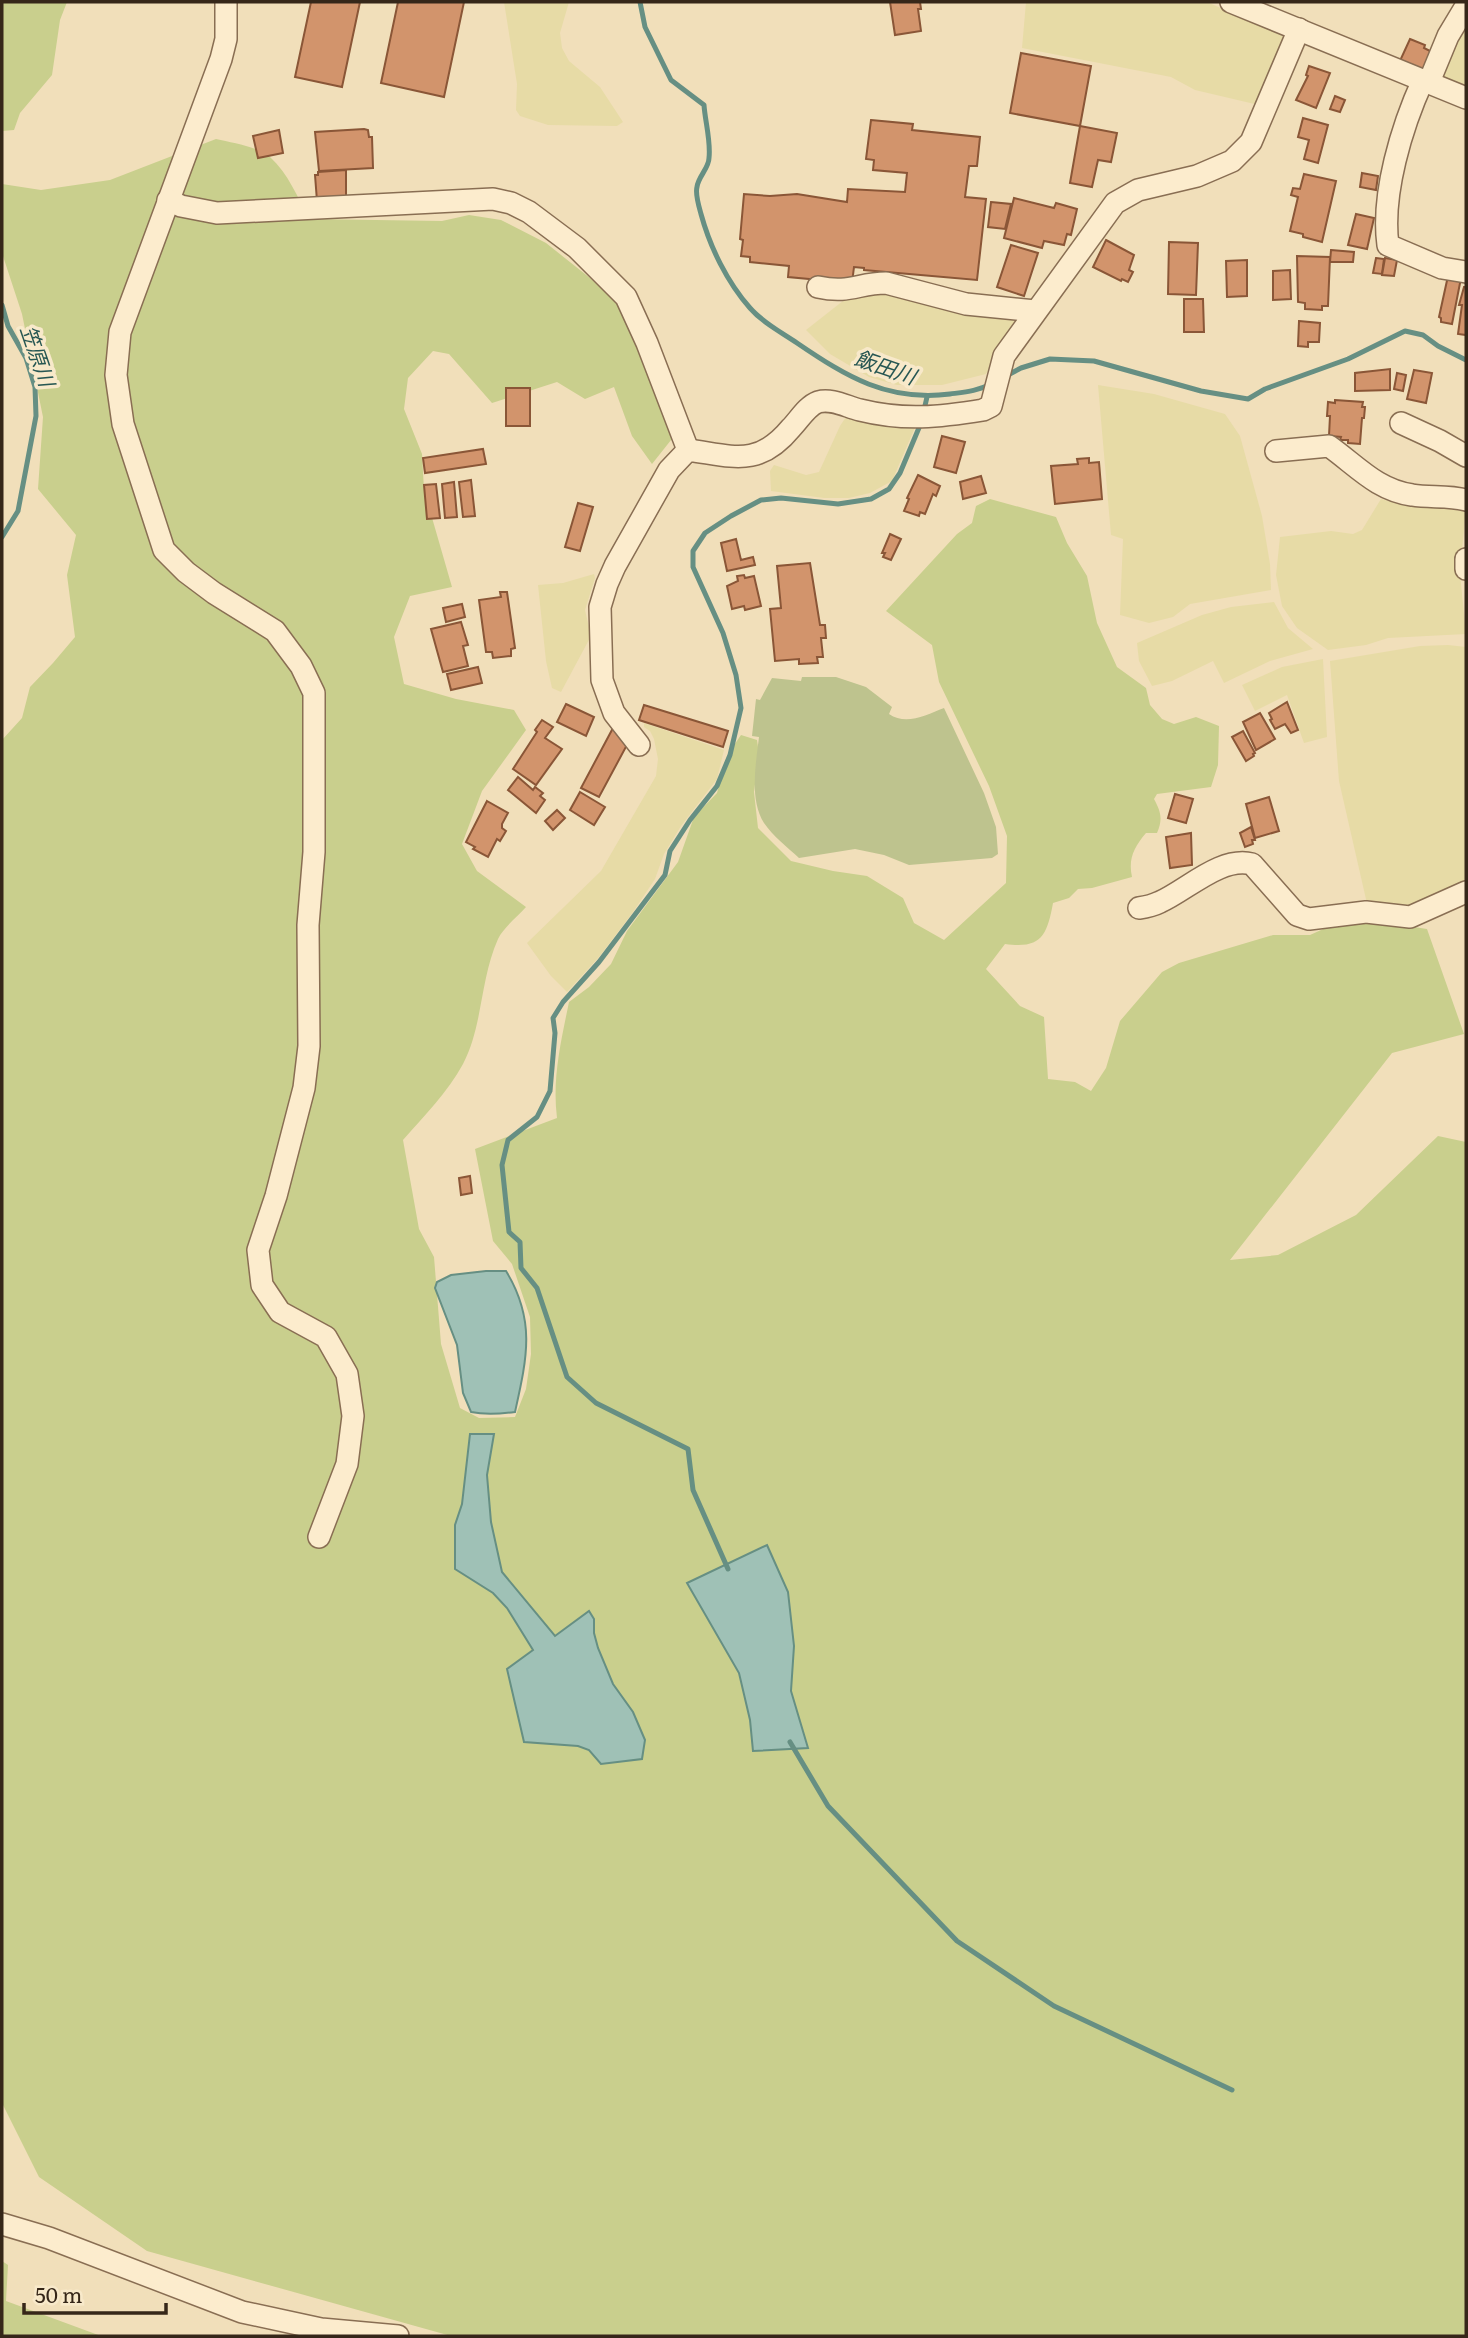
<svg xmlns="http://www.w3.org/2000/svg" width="1468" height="2338" viewBox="0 0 1468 2338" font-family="Literata,'Noto Sans JP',serif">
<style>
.farmland{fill:#e7dba6}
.green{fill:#c9cf8d}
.cemetery{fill:#bec38e}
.water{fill:#9fc1b6;stroke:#668f83;stroke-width:2}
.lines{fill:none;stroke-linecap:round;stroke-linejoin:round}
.stream{stroke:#668f83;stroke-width:5}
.building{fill:#d2946c;stroke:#8a5637;stroke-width:2}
.street-casing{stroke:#896e53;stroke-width:24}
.street{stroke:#fceccd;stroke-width:21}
.labels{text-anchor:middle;stroke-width:7;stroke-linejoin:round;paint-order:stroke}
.water-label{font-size:21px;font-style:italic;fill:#275753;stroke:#f8e9ca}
</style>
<rect width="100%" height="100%" fill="#f1dfba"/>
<g class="farmland">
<path d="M 504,2 L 569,2 L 560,33 L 562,48 L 569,61 L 600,87 L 623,122 L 617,126 L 548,125 L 520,116 L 516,110 L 517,84 Z"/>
<path d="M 1026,2 L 1207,2 L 1282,35 L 1286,43 L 1263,106 L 1195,90 L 1171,77 L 1022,48 Z"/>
<path d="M 1466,13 L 1466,86 L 1439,75 Z"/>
<path d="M 876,289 L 1018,315 L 986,374 L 942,385 L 897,385 L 869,377 L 830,354 L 806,330 L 848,297 Z"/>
<path d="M 1098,385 L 1154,394 L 1225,414 L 1240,436 L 1262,516 L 1270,564 L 1271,590 L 1190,604 L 1173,617 L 1149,623 L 1120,615 L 1123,539 L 1111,535 Z"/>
<path d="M 848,414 L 916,425 L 892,481 L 870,493 L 849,498 L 824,498 L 771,491 L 770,471 L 774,465 L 806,475 L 819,472 L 840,426 Z"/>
<path d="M 1391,494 L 1466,506 L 1460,574 L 1466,634 L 1388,638 L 1366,645 L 1328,650 L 1297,628 L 1282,606 L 1276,575 L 1280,537 L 1331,531 L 1353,534 L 1362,530 L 1381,499 L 1389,501 Z"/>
<path d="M 594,574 L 595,578 L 585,610 L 591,636 L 561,692 L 552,688 L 546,661 L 538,585 L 563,583 Z"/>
<path d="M 1274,602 L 1288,628 L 1313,649 L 1270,661 L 1224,683 L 1213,661 L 1172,681 L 1152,686 L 1139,661 L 1137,643 L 1202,615 L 1231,607 Z"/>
<path d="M 1448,645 L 1466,647 L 1466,888 L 1428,906 L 1368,908 L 1339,781 L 1330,661 L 1420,646 Z"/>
<path d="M 1323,659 L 1327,737 L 1304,743 L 1287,695 L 1255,711 L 1242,685 L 1282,667 Z"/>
<path d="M 644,723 L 724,750 L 717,779 L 681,826 L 664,854 L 655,879 L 633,912 L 599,957 L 567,992 L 551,976 L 527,943 L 601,871 L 656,776 L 658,759 L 654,739 L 650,731 L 644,727 Z"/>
</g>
<g class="green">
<path d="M 2,2 L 67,2 L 60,20 L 52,75 L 20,113 L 14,130 L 2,131 Z"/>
<path d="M 216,139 C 233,143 256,146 270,157 C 288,173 298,198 309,219 L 442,221 L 469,215 L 501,220 L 546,243 L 590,278 L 623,309 L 675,435 L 652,464 L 632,436 L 614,387 L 585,399 L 557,382 L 492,403 L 449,354 L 433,351 L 408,378 L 404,409 L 422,454 L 424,490 L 452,587 L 410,596 L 394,637 L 404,684 L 456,699 L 514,710 L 526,730 L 482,791 L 462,844 L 477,871 L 526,907 C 517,917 503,928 498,939 C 480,979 483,1026 463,1064 C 448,1092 424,1116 403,1140 L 419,1229 L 434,1257 L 441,1344 L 460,1408 L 479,1418 L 515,1417 L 526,1389 L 531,1354 L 530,1317 L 512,1264 L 493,1241 L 475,1149 L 557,1118 C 552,1079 561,1041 569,1002 L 589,987 L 611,964 L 627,931 L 678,862 L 694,817 L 717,793 L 728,754 L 741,735 L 757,740 L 759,754 L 754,792 L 758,828 L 791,861 L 833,871 L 867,876 L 903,898 L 914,923 L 944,940 L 1006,883 L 1007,836 L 989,786 L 939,682 L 932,645 L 886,611 L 957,534 L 972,523 L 976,506 L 990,499 L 1056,517 L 1067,543 L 1087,576 L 1097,623 L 1117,667 L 1146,688 L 1150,705 L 1162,719 L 1174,724 L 1196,717 L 1219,726 L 1218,765 L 1211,787 L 1157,794 L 1154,799 C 1161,812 1163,819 1157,833 L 1146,833 C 1134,847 1128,859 1132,877 L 1092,888 L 1078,889 L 1069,898 L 1053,903 C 1047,936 1041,949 1005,944 L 986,969 L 1020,1006 L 1044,1017 L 1048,1079 L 1075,1082 L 1091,1091 L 1106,1068 L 1120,1021 L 1162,972 L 1179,963 L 1273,935 L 1310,935 L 1341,921 L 1375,921 L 1427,929 L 1464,1034 L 1392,1053 L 1230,1260 L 1278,1255 L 1356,1215 L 1438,1136 L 1466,1142 L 1466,2336 L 451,2336 L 147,2251 L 39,2177 L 2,2103 L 2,740 L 22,718 L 30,687 L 53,663 L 75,637 L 67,575 L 76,535 L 38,489 L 43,417 L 22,314 L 2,253 L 2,184 L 41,190 L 110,180 Z"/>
<path d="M 2,2261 L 8,2265 L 6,2301 L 101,2336 L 2,2336 Z"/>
</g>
<path class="cemetery" d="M 802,677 L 836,677 L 866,687 L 892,707 L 889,714 C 906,726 926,715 944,708 L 984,793 L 996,827 L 998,854 L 992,858 L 909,865 L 884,855 L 855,849 L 799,858 C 787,847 773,836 764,823 C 749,799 756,763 759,737 L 752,736 L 756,699 L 760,700 L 772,678 L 801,681 Z"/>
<g class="water">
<path d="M 486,1271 L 506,1271 C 536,1320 527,1358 515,1412 C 500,1414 485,1415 471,1412 L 463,1393 L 457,1345 L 435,1288 L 437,1282 L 451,1275 Z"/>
<path d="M 470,1434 L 494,1434 L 487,1475 L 491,1522 L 502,1572 L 555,1636 L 589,1611 L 594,1619 L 594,1633 L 598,1648 L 613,1684 L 633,1712 L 645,1740 L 642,1759 L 601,1764 L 589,1750 L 578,1746 L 524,1742 L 507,1669 L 533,1650 L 507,1608 L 493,1593 L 455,1569 L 455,1525 L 462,1504 Z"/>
<path d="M 767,1545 L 788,1592 L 794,1646 L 791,1691 L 808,1748 L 753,1751 L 750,1720 L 739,1673 L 687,1583 Z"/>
</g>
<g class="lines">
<g class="stream">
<path d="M 640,2 L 645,27 L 671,80 L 704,105 C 705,121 711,141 709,158 C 709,168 698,177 697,187 C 695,194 699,207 701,214 C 710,247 727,282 750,308 C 763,323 781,332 797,343 C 847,377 888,402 950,394 C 965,392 978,391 991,384"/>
<path d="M 2,305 L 8,326 L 26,358 L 35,387 L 36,416 L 18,511 L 2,537"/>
<path d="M 1006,376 L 1021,368 L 1050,359 L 1094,361 L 1201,391 L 1248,399 L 1265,389 L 1348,359 L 1405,331 L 1423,335 L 1438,346 L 1466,360"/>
<path d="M 924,410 L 927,397"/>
<path d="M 728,1569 L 693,1490 L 688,1449 L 596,1403 L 567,1377 L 537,1288 L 521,1268 L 520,1242 L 509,1232 L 502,1165 L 508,1140 L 537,1117 L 550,1091 L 555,1033 L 553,1018 L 563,1002 L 599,962 L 665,875 L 670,851 L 690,820 L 717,786 L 730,755 L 741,708 L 736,675 L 723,633 L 693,567 L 693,551 L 705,533 L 731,516 L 761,500 L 781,498 L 838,504 L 871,499 L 889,489 L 900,473 L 921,423"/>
<path d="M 790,1742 L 828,1806 L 957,1941 L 1054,2006 L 1232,2090"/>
</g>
</g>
<g class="building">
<path d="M 311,2 L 360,2 L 342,87 L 295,77 Z"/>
<path d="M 398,2 L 464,2 L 444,97 L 381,83 Z"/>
<path d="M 890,2 L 920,2 L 921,9 L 918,9 L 921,31 L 895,35 Z"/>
<path d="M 1410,39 L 1425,45 L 1424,48 L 1432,52 L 1423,73 L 1399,63 Z"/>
<path d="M 1021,53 L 1091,66 L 1080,126 L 1010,113 Z"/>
<path d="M 1309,66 L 1330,73 L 1316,108 L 1296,100 L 1308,76 L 1306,75 Z"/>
<path d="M 1335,96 L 1345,100 L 1340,112 L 1330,109 Z"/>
<path d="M 1303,118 L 1328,125 L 1318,163 L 1304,159 L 1309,140 L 1298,137 Z"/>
<path d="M 871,120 L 913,124 L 912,130 L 980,137 L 977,166 L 969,166 L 965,197 L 986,199 L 977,280 L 864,270 L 864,268 L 854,267 L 852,283 L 788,277 L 789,266 L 750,262 L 750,257 L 741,256 L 743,240 L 740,239 L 744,194 L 770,196 L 797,194 L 847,202 L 848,189 L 905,192 L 907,173 L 873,170 L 874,160 L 866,159 Z"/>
<path d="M 1080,126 L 1117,133 L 1111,162 L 1098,160 L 1092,187 L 1070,183 Z"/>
<path d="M 364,129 L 368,130 L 369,137 L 372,137 L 373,168 L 319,171 L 315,132 Z"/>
<path d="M 279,130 L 283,153 L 258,158 L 253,136 Z"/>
<path d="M 346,170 L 346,198 L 317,201 L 315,175 L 318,175 L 318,172 Z"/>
<path d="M 1362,173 L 1378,176 L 1376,190 L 1360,187 Z"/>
<path d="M 1304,174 L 1336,181 L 1322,242 L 1303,237 L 1303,234 L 1290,231 L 1298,197 L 1291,195 L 1293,188 L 1300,189 Z"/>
<path d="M 1014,198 L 1054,208 L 1056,203 L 1077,209 L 1071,235 L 1067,234 L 1064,245 L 1044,241 L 1042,248 L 1004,238 Z"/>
<path d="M 991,202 L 1011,204 L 1005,229 L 988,227 Z"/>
<path d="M 1356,214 L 1374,218 L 1367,249 L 1348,245 Z"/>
<path d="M 1106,240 L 1134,255 L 1129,270 L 1133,272 L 1128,282 L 1122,279 L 1121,281 L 1093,267 Z"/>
<path d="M 1169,242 L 1198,243 L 1196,295 L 1168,294 Z"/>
<path d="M 1011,245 L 1038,253 L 1024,296 L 997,287 Z"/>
<path d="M 1331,250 L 1354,252 L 1353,262 L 1330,262 Z"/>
<path d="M 1297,256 L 1330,257 L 1328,306 L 1322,306 L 1322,310 L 1305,309 L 1305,303 L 1298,302 Z"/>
<path d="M 1376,258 L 1384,259 L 1382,274 L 1373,273 Z"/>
<path d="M 1385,258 L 1397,260 L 1394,276 L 1382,275 Z"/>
<path d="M 1247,260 L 1247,296 L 1227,297 L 1226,261 Z"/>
<path d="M 1290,270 L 1291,299 L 1273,300 L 1273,271 Z"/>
<path d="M 1448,276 L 1461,278 L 1452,324 L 1441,322 L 1441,318 L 1439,317 Z"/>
<path d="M 1464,287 L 1466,287 L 1466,335 L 1458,334 L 1462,305 L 1459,305 Z"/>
<path d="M 1184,299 L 1203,299 L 1204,332 L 1184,332 Z"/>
<path d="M 1299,321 L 1320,323 L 1319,342 L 1308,342 L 1308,347 L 1298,346 Z"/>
<path d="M 1390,369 L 1390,390 L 1355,391 L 1355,373 Z"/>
<path d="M 1414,370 L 1432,373 L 1426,403 L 1407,399 Z"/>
<path d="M 1397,373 L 1406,375 L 1403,391 L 1394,389 Z"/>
<rect x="506" y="388" width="24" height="38"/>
<path d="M 1335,400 L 1363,402 L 1362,407 L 1365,407 L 1364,418 L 1362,418 L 1360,444 L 1348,443 L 1348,440 L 1340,440 L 1341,437 L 1329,436 L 1330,416 L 1327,416 L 1328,402 L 1335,403 Z"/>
<path d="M 942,436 L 965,442 L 956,473 L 934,467 Z"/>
<path d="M 483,449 L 486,464 L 425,473 L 423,458 Z"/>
<path d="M 1089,458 L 1089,463 L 1099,462 L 1102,499 L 1055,504 L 1051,466 L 1078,464 L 1077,459 Z"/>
<path d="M 918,475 L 940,486 L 936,496 L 933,494 L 925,514 L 920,512 L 919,516 L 904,511 L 909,499 L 907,498 Z"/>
<path d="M 981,476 L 986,493 L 963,499 L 960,482 Z"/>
<path d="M 471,480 L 475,516 L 463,517 L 459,482 Z"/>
<path d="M 454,482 L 457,517 L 445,518 L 442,484 Z"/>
<path d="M 436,484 L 440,518 L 427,519 L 424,485 Z"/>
<path d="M 578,503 L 593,507 L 580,551 L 565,547 Z"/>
<path d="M 890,534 L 901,539 L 891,560 L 883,557 L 885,553 L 882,553 Z"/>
<path d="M 736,539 L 741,560 L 753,557 L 755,565 L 727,571 L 721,543 Z"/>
<path d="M 810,563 L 820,625 L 825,625 L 826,638 L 821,638 L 823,657 L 817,657 L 818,663 L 799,664 L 799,659 L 775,661 L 770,609 L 781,608 L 777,566 Z"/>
<path d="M 744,575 L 745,578 L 754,576 L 761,606 L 745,610 L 744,606 L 732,609 L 727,586 L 738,581 L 737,576 Z"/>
<path d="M 500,592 L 507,592 L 515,648 L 511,649 L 511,656 L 493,658 L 492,652 L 486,652 L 479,600 L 501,597 Z"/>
<path d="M 462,604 L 465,617 L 446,622 L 443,608 Z"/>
<path d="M 461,622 L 468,645 L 463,646 L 468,666 L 443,672 L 431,629 Z"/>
<path d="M 478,667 L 482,683 L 451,690 L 447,674 Z"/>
<path d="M 1287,702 L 1298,730 L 1291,733 L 1285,724 L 1275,729 L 1270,720 L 1272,719 L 1269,713 Z"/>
<path d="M 566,704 L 594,717 L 586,736 L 557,722 Z"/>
<path d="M 644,705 L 728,731 L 723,747 L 639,720 Z"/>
<path d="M 1260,713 L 1275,739 L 1256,750 L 1243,722 Z"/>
<path d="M 542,720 L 553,727 L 545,738 L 562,749 L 536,785 L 513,769 L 537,732 L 535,730 Z"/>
<path d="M 613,728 L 628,743 L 599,797 L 581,788 Z"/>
<path d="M 1243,731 L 1255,753 L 1253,754 L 1254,756 L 1246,761 L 1232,737 Z"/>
<path d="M 518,777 L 533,790 L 535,787 L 543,793 L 540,796 L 545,800 L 536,813 L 508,790 Z"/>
<path d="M 580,792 L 605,807 L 594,825 L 570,810 Z"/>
<path d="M 1175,794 L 1193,799 L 1186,823 L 1168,818 Z"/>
<path d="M 1269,797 L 1279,831 L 1255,838 L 1246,804 Z"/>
<path d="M 487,801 L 508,813 L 502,824 L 502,828 L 506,831 L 500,841 L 497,839 L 488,857 L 473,849 L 475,847 L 466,842 Z"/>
<path d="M 557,810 L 565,818 L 553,830 L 545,821 Z"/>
<path d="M 1251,827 L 1255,840 L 1252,840 L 1253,844 L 1245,847 L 1240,833 Z"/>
<path d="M 1191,833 L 1192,865 L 1170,868 L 1166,837 Z"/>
<path d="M 470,1176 L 472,1193 L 461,1195 L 459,1178 Z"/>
</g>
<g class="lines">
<g class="street-casing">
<g id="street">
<path d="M 226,2 L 226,39 L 221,59 L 120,332 L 116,375 L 123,424 L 164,550 L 186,572 L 214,593 L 275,631 L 301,666 L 314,693 L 314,852 L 308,925 L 309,1046 L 304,1088 L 276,1196 L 258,1250 L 262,1285 L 280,1312 L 326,1337 L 347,1374 L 353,1416 L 347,1464 L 319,1537"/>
<path d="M 1231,2 L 1466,98"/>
<path d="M 1423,80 C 1402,126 1381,194 1388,245 L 1442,268 L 1466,272"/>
<path d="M 1429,82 L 1448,36 L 1466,6"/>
<path d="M 168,200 L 181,206 L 217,213 L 493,199 L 511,203 L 529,212 L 577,248 L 626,297 L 647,343 L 688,450"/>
<path d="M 818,287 C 850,294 858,283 886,283 L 966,304 L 1035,311"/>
<path d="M 1401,423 L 1440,441 L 1466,456"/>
<path d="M 1276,451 L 1329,446 C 1357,466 1377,490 1412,495 C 1430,498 1449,495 1466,500"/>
<path d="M 1466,559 L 1466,569"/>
<path d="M 639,745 L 614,713 L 602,680 L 600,607 L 607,584 L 615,566 L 669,470 L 688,450 C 733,456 758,468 791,428 C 799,420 807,406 818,402 C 832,398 847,407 860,410 C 904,421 940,417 983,410 L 991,406 L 1004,356 L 1115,203 L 1138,190 L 1197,176 L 1232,161 L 1251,142 L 1299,29"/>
<path d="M 1139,908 C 1146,907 1154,905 1160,902 C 1187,890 1221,856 1252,864 L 1297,915 L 1309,919 L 1366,912 L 1410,917 L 1466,892"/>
<path d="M 2,2224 L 49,2238 L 242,2312 L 321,2329 L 398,2336"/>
</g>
</g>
<use href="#street" class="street"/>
</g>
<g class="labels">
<g class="water-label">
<text transform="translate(37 356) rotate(71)" y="7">笠原川</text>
<text transform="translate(885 368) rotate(19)" y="7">飯田川</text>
</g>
</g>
<rect width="1468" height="2338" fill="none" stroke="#362719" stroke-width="7"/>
<path d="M24 2303v10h142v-10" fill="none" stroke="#362719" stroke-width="3.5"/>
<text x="35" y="2303" font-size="21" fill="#362719" stroke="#f8e9ca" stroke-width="5" paint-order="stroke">50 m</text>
</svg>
